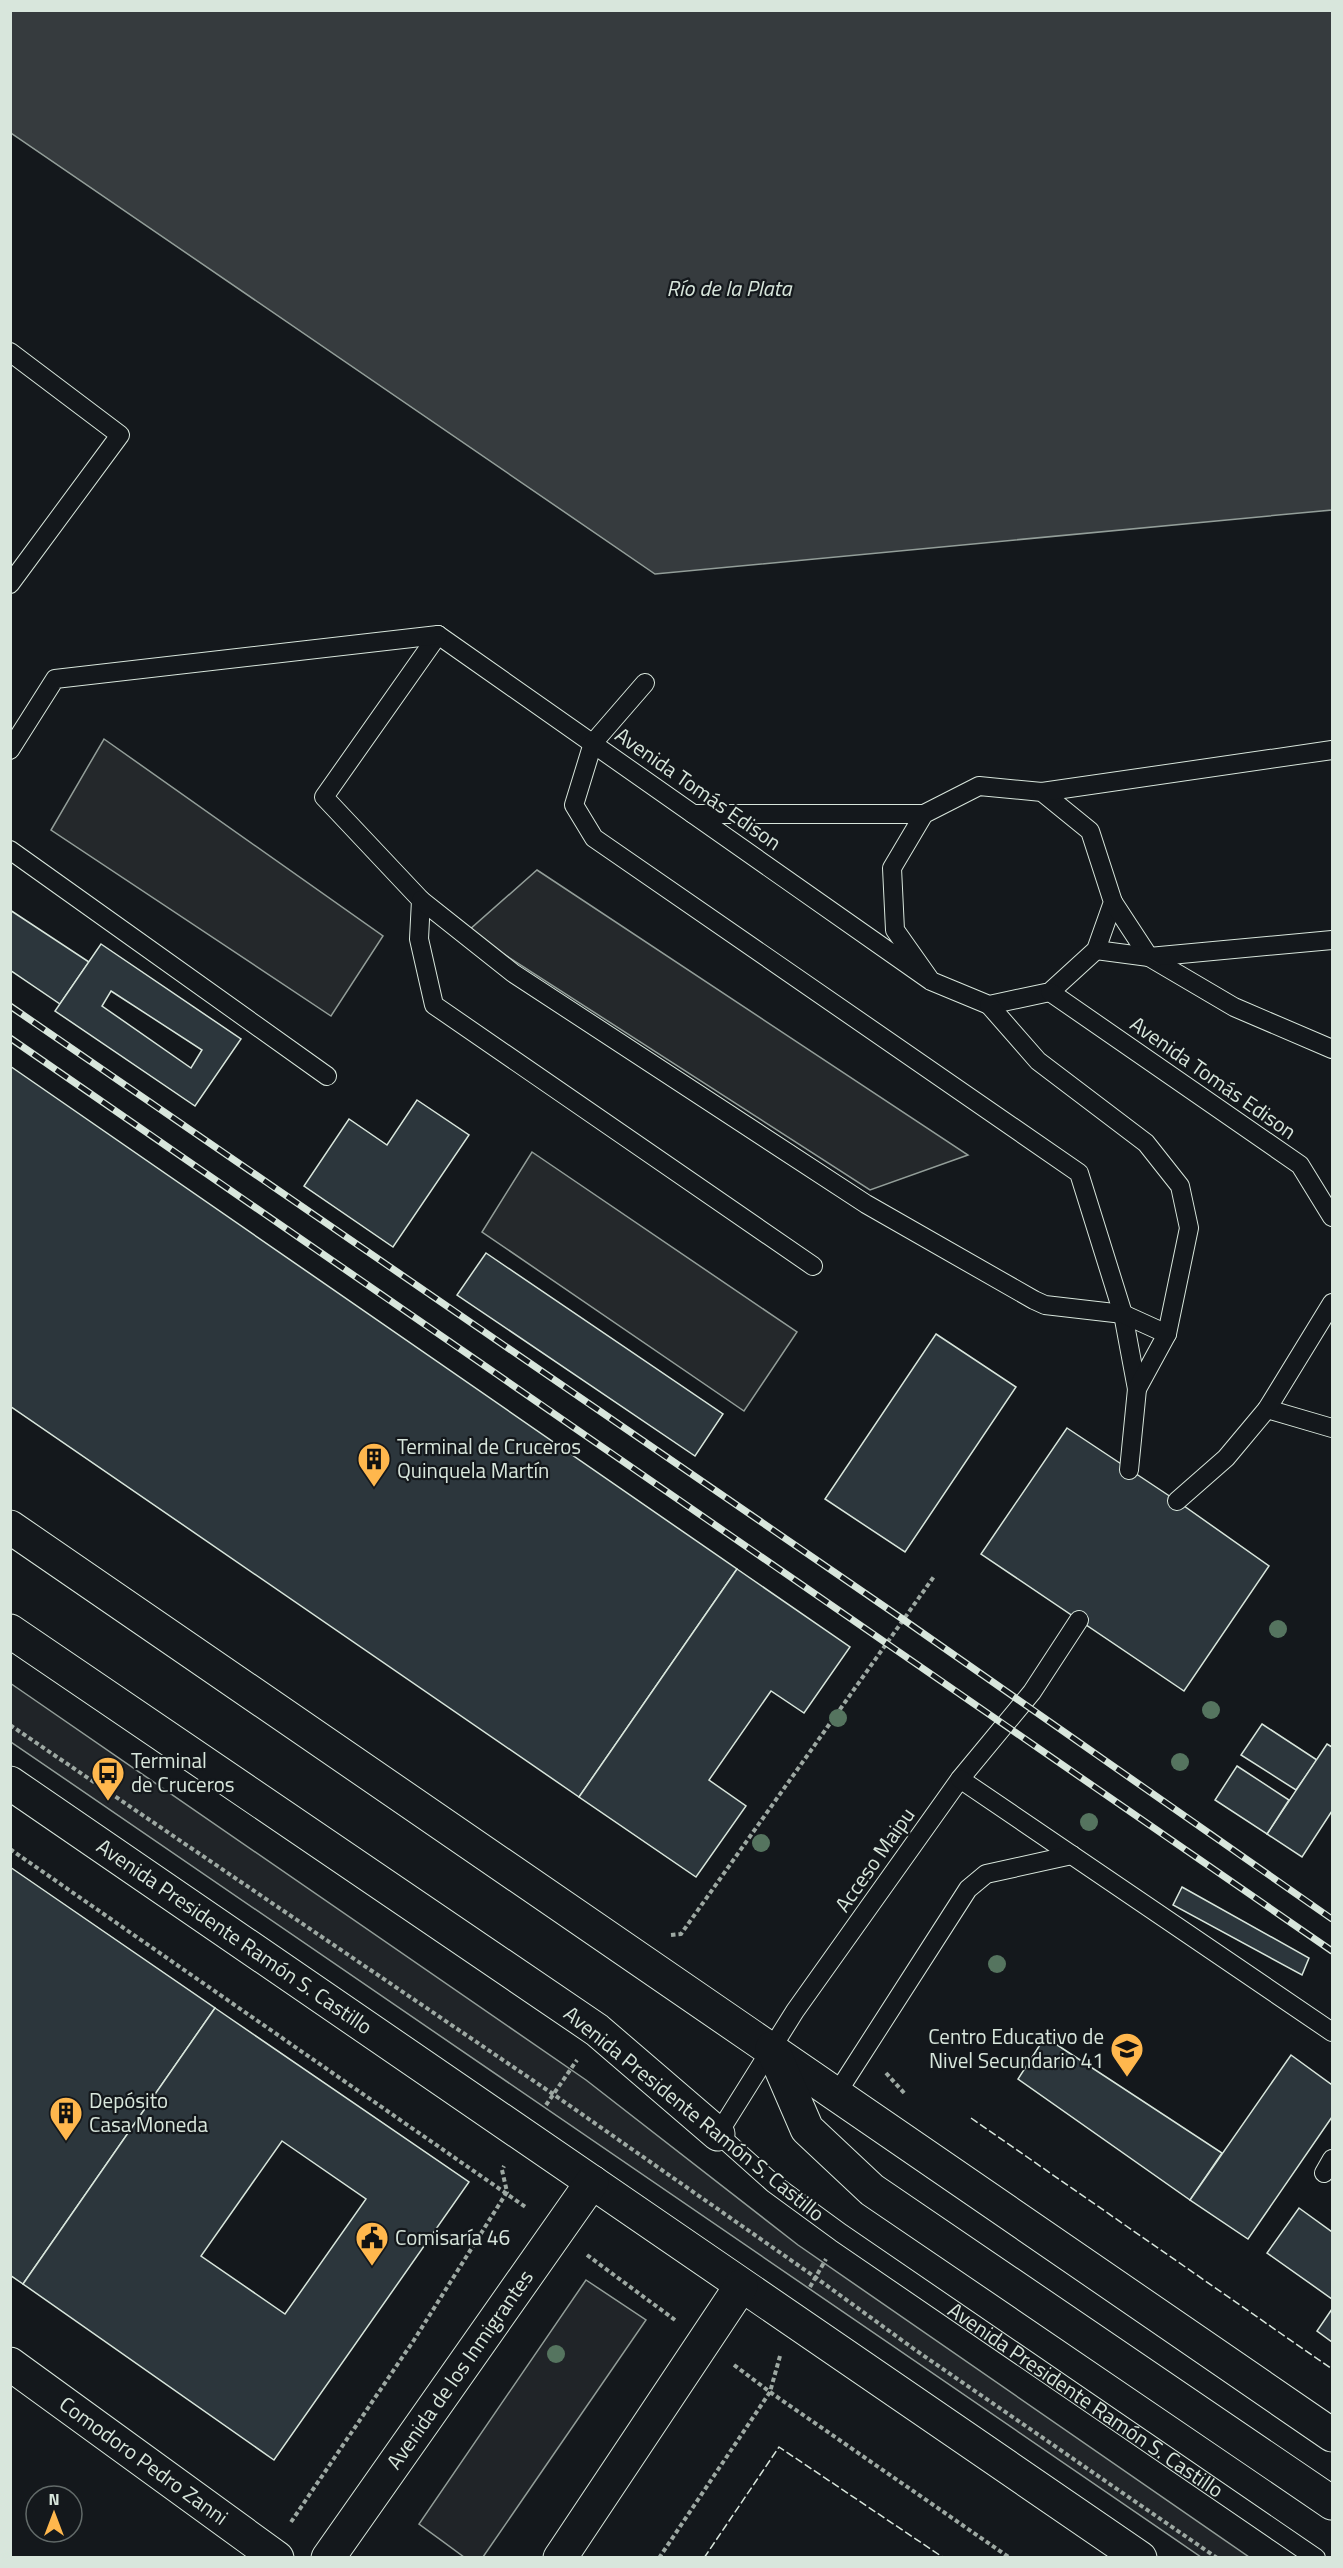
<svg xmlns="http://www.w3.org/2000/svg" width="1343" height="2568" viewBox="0 0 1343 2568" font-family="'Titillium Web',sans-serif">
<style>
.green{fill:#202428;stroke:#939e99;stroke-width:1.5}
.parking{fill:#24282b;stroke:#939e99;stroke-width:1.5}
.water{fill:#363b3e;stroke:#939e99;stroke-width:1.5}
.building{fill:#2c363c;stroke:#d8e6dc;stroke-width:1.5;fill-rule:evenodd}
.lines{fill:none;stroke-linecap:round;stroke-linejoin:round}
.service-casing{stroke:#d8e6dc;stroke-width:20}
.minor-casing{stroke:#d8e6dc;stroke-width:35}
.secondary-casing{stroke:#d8e6dc;stroke-width:35}
.path{stroke:#9da8a2;stroke-width:4;stroke-dasharray:4.5 3;stroke-linecap:butt}
.service{stroke:#14181c;stroke-width:18}
.minor{stroke:#14181c;stroke-width:33}
.secondary{stroke:#14181c;stroke-width:33}
.rail-casing{stroke:#d8e6dc;stroke-width:7}
.rail{stroke:#14181c;stroke-width:4.5;stroke-dasharray:14;stroke-linecap:butt}
.fence{stroke:#d8e6dc;stroke-width:1.5;stroke-dasharray:8 3;stroke-linecap:butt}
.tree{fill:#55745f}
.labels{text-anchor:middle;stroke-width:4.5;stroke-linejoin:round;paint-order:stroke}
.street-label{font-size:21px;fill:#d8e6dc;stroke:#14181c}
.poi-label{font-size:21px;fill:#d8e6dc;stroke:#14181c;text-anchor:start}
.water-label{font-size:22px;font-style:italic;fill:#d8e6dc;stroke:#14181c}
</style>
<rect width="100%" height="100%" fill="#14181c"/>
<g class="green">
<path d="M 10,1683 L 586,2080 L 798,2245 L 1249,2557 L 1201,2557 L 11,1742 Z"/>
<path d="M 586,2280 L 646,2320 L 483,2557 L 464,2557 L 419,2524 Z"/>
</g>
<g class="parking">
<path d="M 104,739 L 383,936 L 331,1016 L 51,830 Z"/>
<path d="M 537,870 L 968,1155 L 870,1190 L 468,931 Z"/>
<path d="M 532,1152 L 797,1332 L 744,1411 L 482,1232 Z"/>
</g>
<path class="water" d="M 11,10 L 1332,11 L 1332,510 L 655,574 L 11,133 Z"/>
<g class="building">
<path d="M 10,910 L 89,962 L 60,1004 L 10,970 Z"/>
<path d="M 101,944 L 241,1039 L 195,1106 L 55,1011 ZM 111,991 L 202,1050 L 191,1068 L 102,1006 Z"/>
<path d="M 10,1066 L 737,1569 L 579,1797 L 10,1406 Z"/>
<path d="M 417,1100 L 469,1135 L 393,1247 L 304,1186 L 349,1119 L 387,1145 Z"/>
<path d="M 486,1253 L 723,1414 L 695,1456 L 457,1295 Z"/>
<path d="M 936,1334 L 1016,1387 L 905,1552 L 825,1499 Z"/>
<path d="M 1067,1428 L 1177,1501 L 1269,1566 L 1184,1691 L 981,1554 Z"/>
<path d="M 737,1569 L 850,1647 L 804,1713 L 771,1691 L 709,1780 L 746,1806 L 696,1877 L 579,1797 Z"/>
<path d="M 1262,1724 L 1317,1760 L 1296,1790 L 1241,1755 Z"/>
<path d="M 1327,1744 L 1332,1747 L 1332,1811 L 1302,1857 L 1267,1834 Z"/>
<path d="M 1237,1766 L 1289,1800 L 1267,1834 L 1215,1800 Z"/>
<path d="M 10,1867 L 215,2008 L 23,2284 L 10,2275 Z"/>
<path d="M 1182,1887 L 1309,1958 L 1302,1975 L 1173,1905 Z"/>
<path d="M 215,2008 L 469,2182 L 274,2460 L 23,2284 ZM 282,2141 L 366,2199 L 285,2314 L 201,2256 Z"/>
<path d="M 1045,2037 L 1222,2153 L 1190,2200 L 1018,2079 Z"/>
<path d="M 1291,2055 L 1332,2085 L 1332,2117 L 1248,2239 L 1190,2200 Z"/>
<path d="M 1299,2208 L 1332,2232 L 1332,2299 L 1267,2253 Z"/>
<path d="M 1332,2309 L 1332,2342 L 1317,2331 Z"/>
</g>
<g class="lines">
<g class="service-casing">
<g id="service">
<path d="M 10,352 L 120,435 L 10,584"/>
<path d="M 438,635 L 931,981 L 989,1005 L 1050,992 L 1096,950 L 1113,902 L 1090,831 L 1042,792 L 979,786 L 924,814 L 892,868 L 895,930 L 931,981"/>
<path d="M 438,635 L 324,797 L 421,900 L 419,939 L 434,1005 L 813,1266"/>
<path d="M 645,683 L 593,743 L 574,805 L 594,838 L 1079,1173 L 1123,1314 L 1137,1389"/>
<path d="M 10,750 L 55,679 L 438,635"/>
<path d="M 1042,792 L 1332,750"/>
<path d="M 693,814 L 924,814"/>
<path d="M 10,850 L 327,1076"/>
<path d="M 421,900 L 513,973 L 866,1204 L 1034,1300 L 1045,1305 L 1123,1314 L 1167,1334"/>
<path d="M 1113,902 L 1149,957 L 1234,1007 L 1332,1049"/>
<path d="M 1096,950 L 1149,957 L 1332,940"/>
<path d="M 1050,992 L 1300,1165 L 1332,1217"/>
<path d="M 989,1005 L 1038,1061 L 1146,1143 L 1180,1186 L 1189,1228 L 1167,1334 L 1137,1389 L 1129,1470"/>
<path d="M 1267,1409 L 1332,1428"/>
<path d="M 1177,1501 L 1226,1458 L 1267,1409 L 1332,1303"/>
<path id="s1" d="M 1079,1620 L 1032,1692 L 960,1779 L 795,2011 L 718,2134 L 774,2184 L 841,2233 L 1316,2558"/>
<path d="M 960,1779 L 1332,2032"/>
<path d="M 837,2093 L 968,1889 L 986,1874 L 1072,1855"/>
<path d="M 1324,2173 L 1332,2159"/>
</g>
</g>
<g class="minor-casing">
<g id="minor">
<path id="s2" d="M 10,2364 L 277,2558"/>
</g>
</g>
<g class="secondary-casing">
<g id="secondary">
<path d="M 10,1527 L 1332,2435"/>
<path d="M 10,1631 L 597,2030 L 718,2134"/>
<path id="s3" d="M 10,1783 L 1140,2558"/>
<path d="M 772,2048 L 807,2129 L 872,2190 L 1332,2503"/>
<path id="s4" d="M 328,2558 L 592,2182"/>
<path d="M 560,2558 L 741,2286"/>
</g>
</g>
<g class="path">
<path d="M 10,1725 L 553,2094 L 815,2277 L 914,2349 L 1217,2558"/>
<path d="M 10,1849 L 527,2208"/>
<path d="M 671,1935 L 681,1934 L 935,1575"/>
<path d="M 886,2073 L 905,2094"/>
<path d="M 546,2105 L 577,2060"/>
<path d="M 587,2255 L 675,2320"/>
<path d="M 810,2287 L 826,2259"/>
<path d="M 734,2365 L 770,2392 L 1010,2558"/>
<path d="M 291,2522 L 414,2340 L 507,2192 L 502,2170 L 504,2166"/>
<path d="M 659,2558 L 770,2392 L 780,2356"/>
</g>
<use href="#service" class="service"/>
<use href="#minor" class="minor"/>
<use href="#secondary" class="secondary"/>
<g class="rail-casing">
<g id="rail">
<path d="M 10,1006 L 904,1620 L 1332,1919"/>
<path d="M 10,1038 L 1332,1951"/>
</g>
</g>
<use href="#rail" class="rail"/>
<g class="fence">
<path d="M 971,2118 L 1332,2369"/>
<path d="M 704,2558 L 779,2447 L 944,2558"/>
</g>
</g>
<g class="tree">
<circle cx="1278" cy="1629" r="9"/>
<circle cx="1211" cy="1710" r="9"/>
<circle cx="838" cy="1718" r="9"/>
<circle cx="1180" cy="1762" r="9"/>
<circle cx="1089" cy="1822" r="9"/>
<circle cx="761" cy="1843" r="9"/>
<circle cx="997" cy="1964" r="9"/>
<circle cx="556" cy="2354" r="9"/>
</g>
<defs>
<g id="building-pin" transform="scale(1.725)"><path d="M0 17L-7.5 6A9.5 9.5 0 1 1 7.5 6Z" fill="#ffb74d" stroke="#14181c"/><path d="M-4-6H4V6H1V3H-1V6H-4ZM-2.5-4.3h1.7v1.8h-1.7ZM.8-4.3h1.7v1.8H.8ZM-2.5-1h1.7V.8h-1.7ZM.8-1h1.7V.8H.8Z" fill="#111"/></g>
<g id="bus-pin" transform="scale(1.725)"><path d="M0 17L-7.5 6A9.5 9.5 0 1 1 7.5 6Z" fill="#ffb74d" stroke="#14181c"/><path d="M-5-6H5V4H4V6H2V4H-2V6H-4V4H-5ZM-3.5-4V0h7V-4ZM-3.5 1.2v1.5H-2V1.2ZM2 1.2v1.5H3.5V1.2Z" fill="#111"/></g>
<g id="school-pin" transform="scale(1.725)"><path d="M0 17L-7.5 6A9.5 9.5 0 1 1 7.5 6Z" fill="#ffb74d" stroke="#14181c"/><path d="M0-5L7-2L0 1L-7-2ZM-4 1L0 2.5L4 1V4Q0 6-4 4Z" fill="#111"/></g>
<g id="civic-pin" transform="scale(1.725)"><path d="M0 17L-7.5 6A9.5 9.5 0 1 1 7.5 6Z" fill="#ffb74d" stroke="#14181c"/><path d="M-.6-6.5H3V-4.5H.6V-3L4-1V1h2V6H-6V1h2V-1L-.6-3ZM-1.2 2.5V6h2.4V2.5Z" fill="#111"/></g>
</defs>
<g fill-rule="evenodd">
<use href="#building-pin" x="374" y="1459"/>
<use href="#bus-pin" x="108" y="1773"/>
<use href="#school-pin" x="1127" y="2049"/>
<use href="#building-pin" x="66" y="2113"/>
<use href="#civic-pin" x="372" y="2238"/>
</g>
<g class="labels">
<g class="street-label">
<text transform="translate(698 789) rotate(35)" y="7">Avenida Tomás Edison</text>
<text transform="translate(1213 1078) rotate(35)" y="7">Avenida Tomás Edison</text>
<text transform="translate(875 1860) rotate(-55)" y="7">Acceso Maipu</text>
<text dy="7" stroke="none"><textPath href="#s3" startOffset="272">Avenida Presidente Ramón S. Castillo</textPath></text>
<text transform="translate(694 2114) rotate(39)" y="7">Avenida Presidente Ramón S. Castillo</text>
<text dy="7" stroke="none"><textPath href="#s4" startOffset="230">Avenida de los Inmigrantes</textPath></text>
<text dy="7" stroke="none"><textPath href="#s1" startOffset="1083">Avenida Presidente Ramón S. Castillo</textPath></text>
<text dy="7" stroke="none"><textPath href="#s2" startOffset="165">Comodoro Pedro Zanni</textPath></text>
</g>
<g class="poi-label">
<text x="397" y="1454">Terminal de Cruceros<tspan x="397" dy="24">Quinquela Martín</tspan></text>
<text x="131" y="1768">Terminal<tspan x="131" dy="24">de Cruceros</tspan></text>
<text x="1104" y="2044" text-anchor="end">Centro Educativo de<tspan x="1104" dy="24">Nivel Secundario 41</tspan></text>
<text x="89" y="2108">Depósito<tspan x="89" dy="24">Casa Moneda</tspan></text>
<text x="395" y="2245">Comisaría 46</text>
</g>
<g class="water-label">
<text x="729" y="296">Río de la Plata</text>
</g>
</g>
<rect width="1343" height="2568" fill="none" stroke="#d8e6dc" stroke-width="24"/>
<g transform="translate(54 2514)"><circle r="28" fill="#14181c" stroke="#626a69" stroke-width="1.5"/>
<path d="M0-4.5L10 22L0 15L-10 22Z" fill="#ffb74d"/>
<text y="-9" font-size="16" font-weight="bold" text-anchor="middle" fill="#d8e6dc">N</text>
</g>
</svg>
